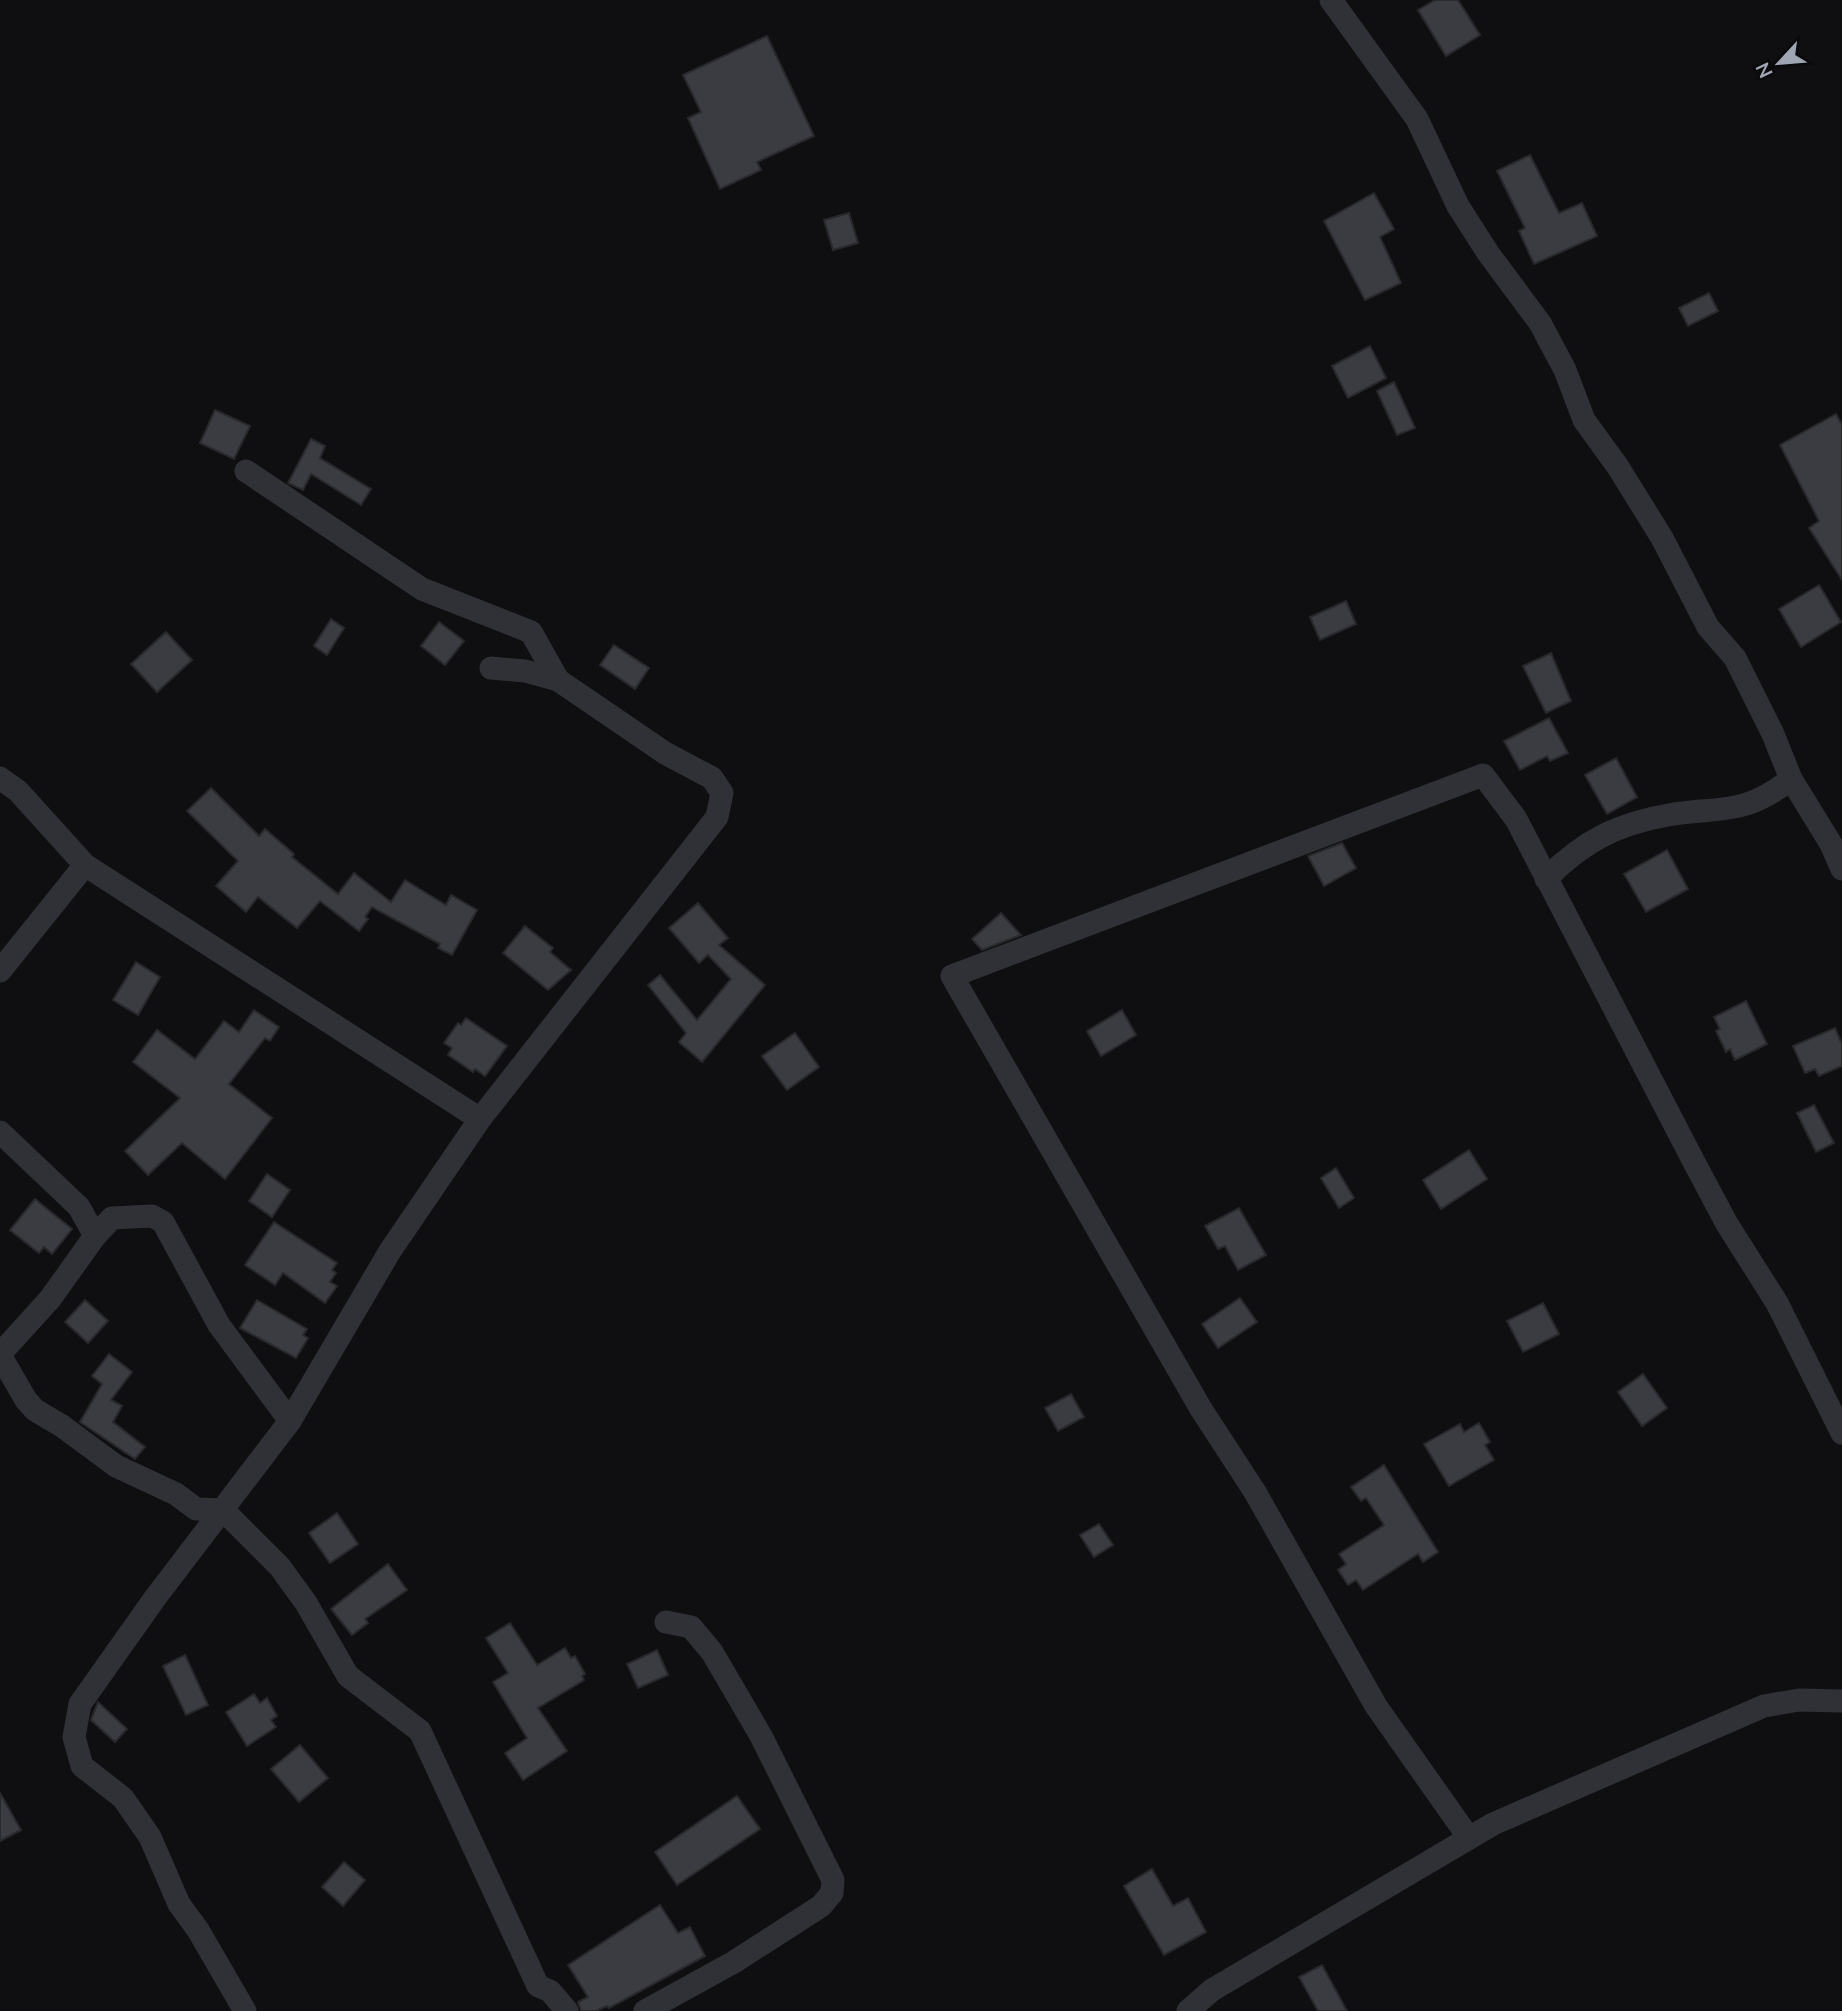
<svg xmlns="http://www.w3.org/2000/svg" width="1842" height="2011" viewBox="0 0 1842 2011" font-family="Mulish,sans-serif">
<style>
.building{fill:#3b3c41;stroke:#29292d;stroke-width:2}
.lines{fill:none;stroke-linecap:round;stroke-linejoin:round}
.minor{stroke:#303136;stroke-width:23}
</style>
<rect width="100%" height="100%" fill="#0f0f11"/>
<g class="building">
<path d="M 1435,0 L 1458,0 L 1480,35 L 1446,56 L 1418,10 Z"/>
<path d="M 767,36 L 814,136 L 757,162 L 761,170 L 720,189 L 688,118 L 701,112 L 683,75 Z"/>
<path d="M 1530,155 L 1559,213 L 1582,203 L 1597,236 L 1534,264 L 1519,231 L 1525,228 L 1497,171 Z"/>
<path d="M 1374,193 L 1394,229 L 1380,237 L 1401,283 L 1365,300 L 1324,221 Z"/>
<path d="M 849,213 L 858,243 L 833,250 L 824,220 Z"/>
<path d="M 1709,293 L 1718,311 L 1688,326 L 1679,308 Z"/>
<path d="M 1370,346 L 1386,378 L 1348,398 L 1332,366 Z"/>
<path d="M 1394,382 L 1415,428 L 1397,435 L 1377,391 Z"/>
<path d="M 215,410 L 250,426 L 234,459 L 200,443 Z"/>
<path d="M 1836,414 L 1842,425 L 1842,580 L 1809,528 L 1819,521 L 1780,445 Z"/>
<path d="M 311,439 L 325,446 L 320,458 L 371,489 L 361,505 L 311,474 L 303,490 L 288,483 Z"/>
<path d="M 1819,585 L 1841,622 L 1801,647 L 1779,609 Z"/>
<path d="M 1346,601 L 1356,624 L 1320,640 L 1310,617 Z"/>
<path d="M 331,619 L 344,628 L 327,655 L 314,646 Z"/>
<path d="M 439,622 L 464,641 L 445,665 L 421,646 Z"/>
<path d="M 166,632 L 192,660 L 157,692 L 131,664 Z"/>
<path d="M 614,645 L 649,668 L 635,689 L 600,665 Z"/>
<path d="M 1551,653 L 1571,701 L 1546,713 L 1523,666 Z"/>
<path d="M 1549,718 L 1568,753 L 1550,761 L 1547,756 L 1520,770 L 1504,741 Z"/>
<path d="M 1616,758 L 1637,797 L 1607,814 L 1585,775 Z"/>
<path d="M 211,788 L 259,836 L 265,829 L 294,854 L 292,857 L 338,894 L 354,873 L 391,902 L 405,880 L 446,905 L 451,895 L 477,910 L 452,955 L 438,948 L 440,944 L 372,907 L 365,917 L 368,919 L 359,931 L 320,901 L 297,928 L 258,897 L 246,912 L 216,886 L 238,861 L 187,811 Z"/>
<path d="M 1342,843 L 1356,868 L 1324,886 L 1308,856 Z"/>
<path d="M 1667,850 L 1688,889 L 1646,912 L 1624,874 Z"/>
<path d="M 698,903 L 728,938 L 719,945 L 765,985 L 702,1062 L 679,1042 L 686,1033 L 648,985 L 660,975 L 697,1020 L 731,979 L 708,955 L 699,963 L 669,928 Z"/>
<path d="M 1001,913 L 1021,935 L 982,950 L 972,939 Z"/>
<path d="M 525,926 L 553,948 L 550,952 L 571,970 L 548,990 L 503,953 Z"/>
<path d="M 136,962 L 160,977 L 138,1015 L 113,1000 Z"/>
<path d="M 1746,1001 L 1767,1044 L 1735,1060 L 1730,1049 L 1726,1052 L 1716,1031 L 1720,1029 L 1714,1017 Z"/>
<path d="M 254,1010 L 279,1027 L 270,1041 L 265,1038 L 229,1084 L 272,1118 L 225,1179 L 182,1143 L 148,1175 L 125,1151 L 180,1098 L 133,1062 L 157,1030 L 195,1059 L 224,1021 L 239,1032 Z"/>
<path d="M 1122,1010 L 1136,1035 L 1101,1056 L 1087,1031 Z"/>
<path d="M 466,1018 L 507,1046 L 485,1076 L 475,1069 L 473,1072 L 448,1055 L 452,1048 L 444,1043 L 458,1023 L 461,1025 Z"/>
<path d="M 1835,1028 L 1842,1044 L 1842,1066 L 1819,1076 L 1815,1069 L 1805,1073 L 1793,1046 Z"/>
<path d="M 795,1033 L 819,1067 L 787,1090 L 762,1056 Z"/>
<path d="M 1814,1105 L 1834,1143 L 1816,1152 L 1797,1113 Z"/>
<path d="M 1469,1150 L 1487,1179 L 1441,1209 L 1423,1180 Z"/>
<path d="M 1336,1168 L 1354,1198 L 1339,1208 L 1321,1178 Z"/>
<path d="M 267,1174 L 290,1190 L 272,1217 L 249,1201 Z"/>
<path d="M 35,1199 L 72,1229 L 52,1254 L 44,1247 L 39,1253 L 10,1230 Z"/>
<path d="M 1239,1208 L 1266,1255 L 1238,1270 L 1225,1246 L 1218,1249 L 1205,1226 Z"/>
<path d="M 274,1222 L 337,1263 L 332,1270 L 336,1273 L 330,1282 L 337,1286 L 325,1303 L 283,1273 L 275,1285 L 245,1265 Z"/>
<path d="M 1240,1298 L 1257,1322 L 1218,1348 L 1202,1324 Z"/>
<path d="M 85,1300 L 108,1321 L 88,1343 L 65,1322 Z"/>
<path d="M 257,1300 L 307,1329 L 303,1335 L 308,1338 L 296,1358 L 240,1328 Z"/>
<path d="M 1543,1303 L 1559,1334 L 1523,1352 L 1507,1321 Z"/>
<path d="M 109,1354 L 132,1372 L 111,1400 L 122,1406 L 113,1422 L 145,1447 L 135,1459 L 80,1422 L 102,1384 L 92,1376 Z"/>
<path d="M 1643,1374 L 1667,1408 L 1642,1426 L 1618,1392 Z"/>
<path d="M 1071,1394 L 1084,1417 L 1058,1431 L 1045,1408 Z"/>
<path d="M 1479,1423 L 1490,1442 L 1485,1445 L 1494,1460 L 1449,1486 L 1424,1444 L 1460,1424 L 1464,1432 Z"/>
<path d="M 1384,1465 L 1438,1552 L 1423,1562 L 1418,1554 L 1363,1590 L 1356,1580 L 1348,1585 L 1338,1570 L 1346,1564 L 1339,1554 L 1384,1525 L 1366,1498 L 1361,1501 L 1351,1487 Z"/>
<path d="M 337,1513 L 358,1544 L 330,1563 L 309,1533 Z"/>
<path d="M 1099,1524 L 1113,1545 L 1094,1557 L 1080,1535 Z"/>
<path d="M 388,1564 L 407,1590 L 365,1619 L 368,1623 L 352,1635 L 331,1609 Z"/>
<path d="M 510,1623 L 537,1665 L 565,1648 L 571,1658 L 575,1656 L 585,1674 L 582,1676 L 584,1680 L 538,1708 L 567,1751 L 523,1780 L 505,1753 L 527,1738 L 493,1682 L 508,1673 L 486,1638 Z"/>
<path d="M 657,1650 L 668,1675 L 638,1688 L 627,1664 Z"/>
<path d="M 185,1655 L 208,1705 L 186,1715 L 163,1666 Z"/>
<path d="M 254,1694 L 260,1703 L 267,1698 L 277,1716 L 271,1720 L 276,1727 L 247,1746 L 226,1712 Z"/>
<path d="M 98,1702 L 127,1729 L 115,1742 L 91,1720 Z"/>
<path d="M 300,1745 L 328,1778 L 299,1802 L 271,1769 Z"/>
<path d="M 0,1793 L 21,1830 L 0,1841 Z"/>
<path d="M 737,1796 L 760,1829 L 677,1885 L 655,1852 Z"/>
<path d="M 344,1862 L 365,1880 L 343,1906 L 322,1887 Z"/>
<path d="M 1152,1869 L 1173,1906 L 1188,1898 L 1206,1932 L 1164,1955 L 1124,1886 Z"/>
<path d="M 660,1905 L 678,1933 L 690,1927 L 705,1956 L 609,2008 L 607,2006 L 596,2011 L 581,2011 L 578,2002 L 588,1997 L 568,1965 Z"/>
<path d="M 1322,1965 L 1347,2011 L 1318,2011 L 1299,1977 Z"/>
</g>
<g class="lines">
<g class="minor">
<path d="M 1331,0 L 1417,119 L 1458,206 L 1488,253 L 1540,323 L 1565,370 L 1584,420 L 1618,467 L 1662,538 L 1708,627 L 1735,658 L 1773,734 L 1791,779 L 1831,844 L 1842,869"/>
<path d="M 246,471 L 422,589 L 531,632 L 558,680"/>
<path d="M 0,778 L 18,791 L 85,865 L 480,1119"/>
<path d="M 1546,879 C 1584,840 1619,823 1674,814 C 1726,807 1746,814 1791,779"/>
<path d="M 0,971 L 85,865"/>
<path d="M 0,1132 L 79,1207 L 95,1236 L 112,1218 L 152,1216 L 163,1222 L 219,1325 L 290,1421"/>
<path d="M 0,1354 L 50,1299 L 95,1236"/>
<path d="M 0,1355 L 26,1400 L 35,1410 L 62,1426 L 116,1466 L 176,1494 L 196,1509 L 223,1510 L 280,1567 L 306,1603 L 348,1676 L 420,1731 L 538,1986 L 550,1991 L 567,2011"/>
<path d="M 1469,1838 L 1376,1706 L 1255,1492 L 1201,1409 L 952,976 L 1483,775 L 1516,819 L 1695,1164 L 1727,1224 L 1777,1303 L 1842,1433"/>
<path d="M 245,2011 L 198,1930 L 179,1904 L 150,1837 L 123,1798 L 82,1766 L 74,1737 L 80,1704 L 155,1598 L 290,1421 L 390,1251 L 480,1119 L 717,817 L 722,793 L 712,778 L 665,753 L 558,680 L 525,671 L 491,668"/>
<path d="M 645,2011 L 734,1962 L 821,1906 L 832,1893 L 833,1880 L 761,1736 L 712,1652 L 691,1627 L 666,1622"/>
<path d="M 1188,2011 L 1212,1990 L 1493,1824 L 1764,1706 L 1799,1700 L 1842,1701"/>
</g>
</g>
<g transform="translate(1779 63) rotate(244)" stroke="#0a0a0c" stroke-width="5" paint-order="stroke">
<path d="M0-5L12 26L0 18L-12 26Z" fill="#9fa5b3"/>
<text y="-10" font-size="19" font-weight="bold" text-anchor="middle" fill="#9fa5b3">N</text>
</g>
</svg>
